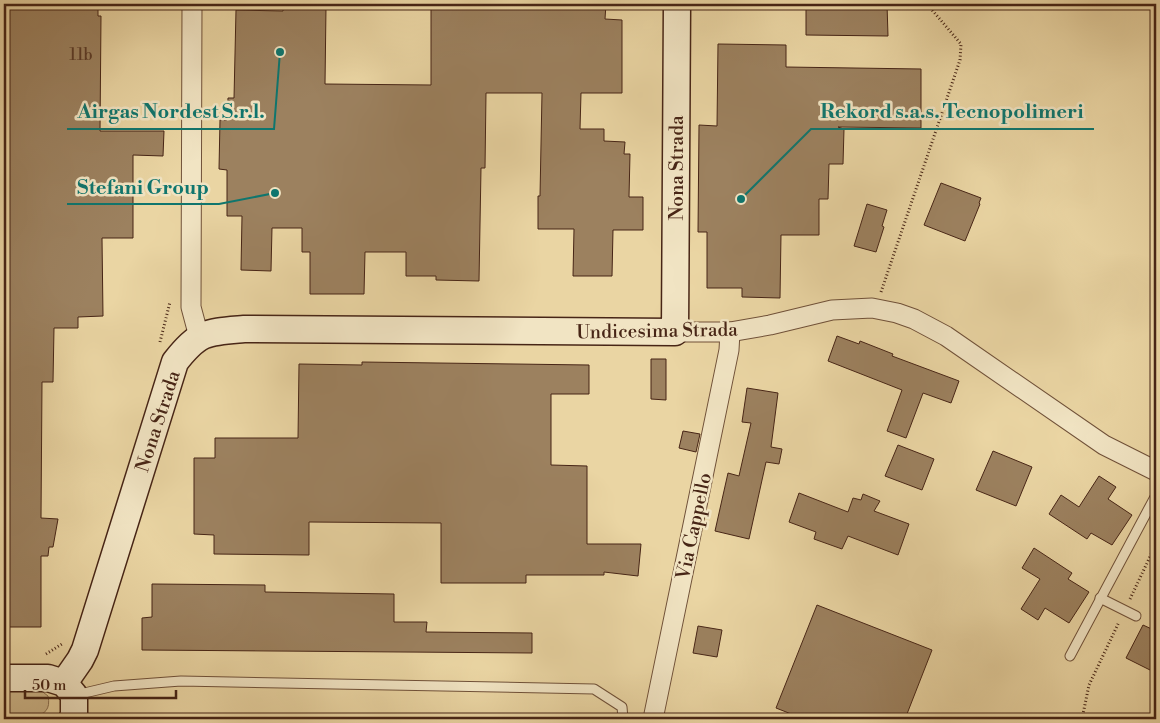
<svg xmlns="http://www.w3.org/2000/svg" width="1160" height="723" viewBox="0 0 1160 723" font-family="'Libre Bodoni',serif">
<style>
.green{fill:#ceb78b;stroke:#8a6e50}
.building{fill:#9c815f;stroke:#472516}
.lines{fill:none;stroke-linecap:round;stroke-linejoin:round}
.lane-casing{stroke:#705139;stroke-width:11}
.street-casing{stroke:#705139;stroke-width:21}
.secondary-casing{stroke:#472516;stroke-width:29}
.path{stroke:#472516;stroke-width:3;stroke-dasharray:1 2.5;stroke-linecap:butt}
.lane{stroke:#f1e4c3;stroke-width:9}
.street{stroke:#f1e4c3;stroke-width:19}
.secondary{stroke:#f1e4c3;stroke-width:26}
.labels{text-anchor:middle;stroke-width:5;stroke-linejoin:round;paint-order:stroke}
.number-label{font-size:16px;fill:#5c3c28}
.street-label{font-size:19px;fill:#472516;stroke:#f1e4c3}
.leader{fill:none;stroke:#0f766e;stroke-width:2}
.callout-dot{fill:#0f766e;stroke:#f1e4c3;stroke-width:2}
.callout-label{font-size:20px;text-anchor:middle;font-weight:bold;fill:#0f766e;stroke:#f1e4c3;stroke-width:5;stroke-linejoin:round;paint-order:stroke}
</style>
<rect width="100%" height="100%" fill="#ead5a3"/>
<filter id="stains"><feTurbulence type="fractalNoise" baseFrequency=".004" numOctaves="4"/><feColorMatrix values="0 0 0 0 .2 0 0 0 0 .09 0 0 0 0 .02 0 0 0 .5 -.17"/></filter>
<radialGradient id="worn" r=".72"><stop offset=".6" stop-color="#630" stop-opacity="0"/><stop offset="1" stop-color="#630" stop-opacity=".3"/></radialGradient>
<path class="green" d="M 4,689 L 39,689 L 48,696 C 54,723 21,716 4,716 Z"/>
<g class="building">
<path d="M 431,4 L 606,4 L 605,19 L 622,20 L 622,93 L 581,93 L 580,129 L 604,129 L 604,141 L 625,142 L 624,154 L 630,154 L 629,197 L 643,197 L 643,230 L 613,230 L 612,276 L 573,276 L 574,229 L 538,229 L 538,196 L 540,196 L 542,93 L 486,93 L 485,168 L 481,168 L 479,281 L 436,280 L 436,276 L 406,276 L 406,252 L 365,252 L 364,294 L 310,294 L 310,252 L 302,252 L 302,228 L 272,228 L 271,271 L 241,270 L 242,216 L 227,216 L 227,170 L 219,169 L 220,120 L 227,120 L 228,98 L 234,98 L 236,10 L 283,11 L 283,6 L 326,7 L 325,84 L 431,85 Z"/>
<path d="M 806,4 L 887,4 L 888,36 L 806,35 Z"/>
<path d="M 4,5 L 98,5 L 98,16 L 101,16 L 100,131 L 164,131 L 163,156 L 133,155 L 133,238 L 102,238 L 103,316 L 78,317 L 78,328 L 54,328 L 53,382 L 42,382 L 41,518 L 58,519 L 53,547 L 49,547 L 48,556 L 41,556 L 41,627 L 4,627 Z"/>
<path d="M 718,44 L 786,45 L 786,67 L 921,69 L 921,128 L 838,127 L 844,129 L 843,164 L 829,164 L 828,199 L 819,199 L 819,235 L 781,235 L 780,298 L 742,297 L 742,288 L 707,288 L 707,232 L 698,232 L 699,125 L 717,126 Z"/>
<path d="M 941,183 L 981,198 L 979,203 L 980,204 L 965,241 L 924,225 Z"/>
<path d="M 867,204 L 887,210 L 882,226 L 884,227 L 876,252 L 854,246 Z"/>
<path d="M 837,336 L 859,344 L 860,341 L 893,354 L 892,356 L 959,381 L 951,403 L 923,393 L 906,438 L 887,431 L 902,390 L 828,361 Z"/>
<path d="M 651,359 L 666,359 L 666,400 L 651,399 Z"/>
<path d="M 362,362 L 589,365 L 589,394 L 551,394 L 551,465 L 587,466 L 587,544 L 641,544 L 638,576 L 604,572 L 604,575 L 526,575 L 526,583 L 441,583 L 441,523 L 309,522 L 309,555 L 214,554 L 214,535 L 194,534 L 194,458 L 215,458 L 215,438 L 298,438 L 299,364 L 362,365 Z"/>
<path d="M 747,388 L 778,393 L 771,447 L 782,449 L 779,464 L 766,462 L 749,539 L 715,531 L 728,473 L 739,476 L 751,423 L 742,422 Z"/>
<path d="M 683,431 L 700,434 L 696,452 L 679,448 Z"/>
<path d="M 898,445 L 934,459 L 922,490 L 885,476 Z"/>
<path d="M 993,451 L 1032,467 L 1016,506 L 976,490 Z"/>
<path d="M 1099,476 L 1116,487 L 1108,499 L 1132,515 L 1112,545 L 1091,533 L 1087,539 L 1049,514 L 1061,495 L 1079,507 Z"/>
<path d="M 799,493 L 848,512 L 853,498 L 861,500 L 863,494 L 880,501 L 874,511 L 909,524 L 898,555 L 848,536 L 842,549 L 814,539 L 816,532 L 789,522 Z"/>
<path d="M 1034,548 L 1072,573 L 1068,579 L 1089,592 L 1069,623 L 1045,608 L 1038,620 L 1021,609 L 1040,579 L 1022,568 Z"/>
<path d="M 152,584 L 265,585 L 265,592 L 394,594 L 394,622 L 427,622 L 426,632 L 532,633 L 532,653 L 142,650 L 142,618 L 152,617 Z"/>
<path d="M 817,605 L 932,650 L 905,719 L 804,719 L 776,708 Z"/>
<path d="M 1143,625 L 1156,631 L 1156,673 L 1126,658 Z"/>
<path d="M 698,626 L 722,630 L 717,657 L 693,653 Z"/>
</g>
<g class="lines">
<g class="lane-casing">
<g id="lane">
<path d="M 1100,598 L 1136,616"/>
<path d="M 1070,656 L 1156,495"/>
<path d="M 76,695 L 114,686 L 181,681 L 594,689 L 622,707 L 623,719"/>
</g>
</g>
<g class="street-casing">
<g id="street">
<path d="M 192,4 L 191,307 L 199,337"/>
<path d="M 675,332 L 730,332 L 770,325 L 832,310 L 872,308 L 897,313 L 914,319 L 946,336 L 1104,445 L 1156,471"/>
<path d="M 653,719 L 729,350 L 730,332"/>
</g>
</g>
<g class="secondary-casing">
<g id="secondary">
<path d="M 4,678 L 48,678 L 64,683 L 74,695 L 74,716 L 72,719"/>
<path d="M 64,683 L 80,660 L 85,650 L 175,362 C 199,331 207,332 244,329 L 675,332 L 677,4"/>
</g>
</g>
<g class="path">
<path d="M 881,292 L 960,60 L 961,44 L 927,4"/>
<path d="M 160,342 L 170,302"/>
<path d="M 1130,599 L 1156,544"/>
<path d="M 46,654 L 62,644"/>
<path d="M 1082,719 L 1089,685 L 1119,622"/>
</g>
<use href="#lane" class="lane"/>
<use href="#street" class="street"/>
<use href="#secondary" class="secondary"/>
</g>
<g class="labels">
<g class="number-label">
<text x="81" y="60">11b</text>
</g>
<g class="street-label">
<text transform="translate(676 168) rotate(-90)" y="7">Nona Strada</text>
<text transform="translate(657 330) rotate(-1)" y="7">Undicesima Strada</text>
<text transform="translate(157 421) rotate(-72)" y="7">Nona Strada</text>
<text transform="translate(693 526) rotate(-78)" y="7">Via Cappello</text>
</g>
</g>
<path class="leader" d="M741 199L811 129H1094M280 52L274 129H67M275 193L219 204H67"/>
<g class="callout-dot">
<circle cx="741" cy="199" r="5"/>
<circle cx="280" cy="52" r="5"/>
<circle cx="275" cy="193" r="5"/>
</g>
<g class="callout-label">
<text x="952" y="118">Rekord s.a.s. Tecnopolimeri</text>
<text x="171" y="118">Airgas Nordest S.r.l.</text>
<text x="143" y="194">Stefani Group</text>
</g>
<rect width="1160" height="723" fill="none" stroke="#ead5a3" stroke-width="20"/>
<rect x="5" y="5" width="1150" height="713" fill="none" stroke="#472516" stroke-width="2.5"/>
<rect x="10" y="10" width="1140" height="703" fill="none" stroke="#472516"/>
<path d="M25 690v8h151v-8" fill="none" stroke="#472516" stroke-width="2.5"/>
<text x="32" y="690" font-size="15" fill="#472516" stroke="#f1e4c3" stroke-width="4" paint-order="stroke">50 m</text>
<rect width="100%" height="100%" filter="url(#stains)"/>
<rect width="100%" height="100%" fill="url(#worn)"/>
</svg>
